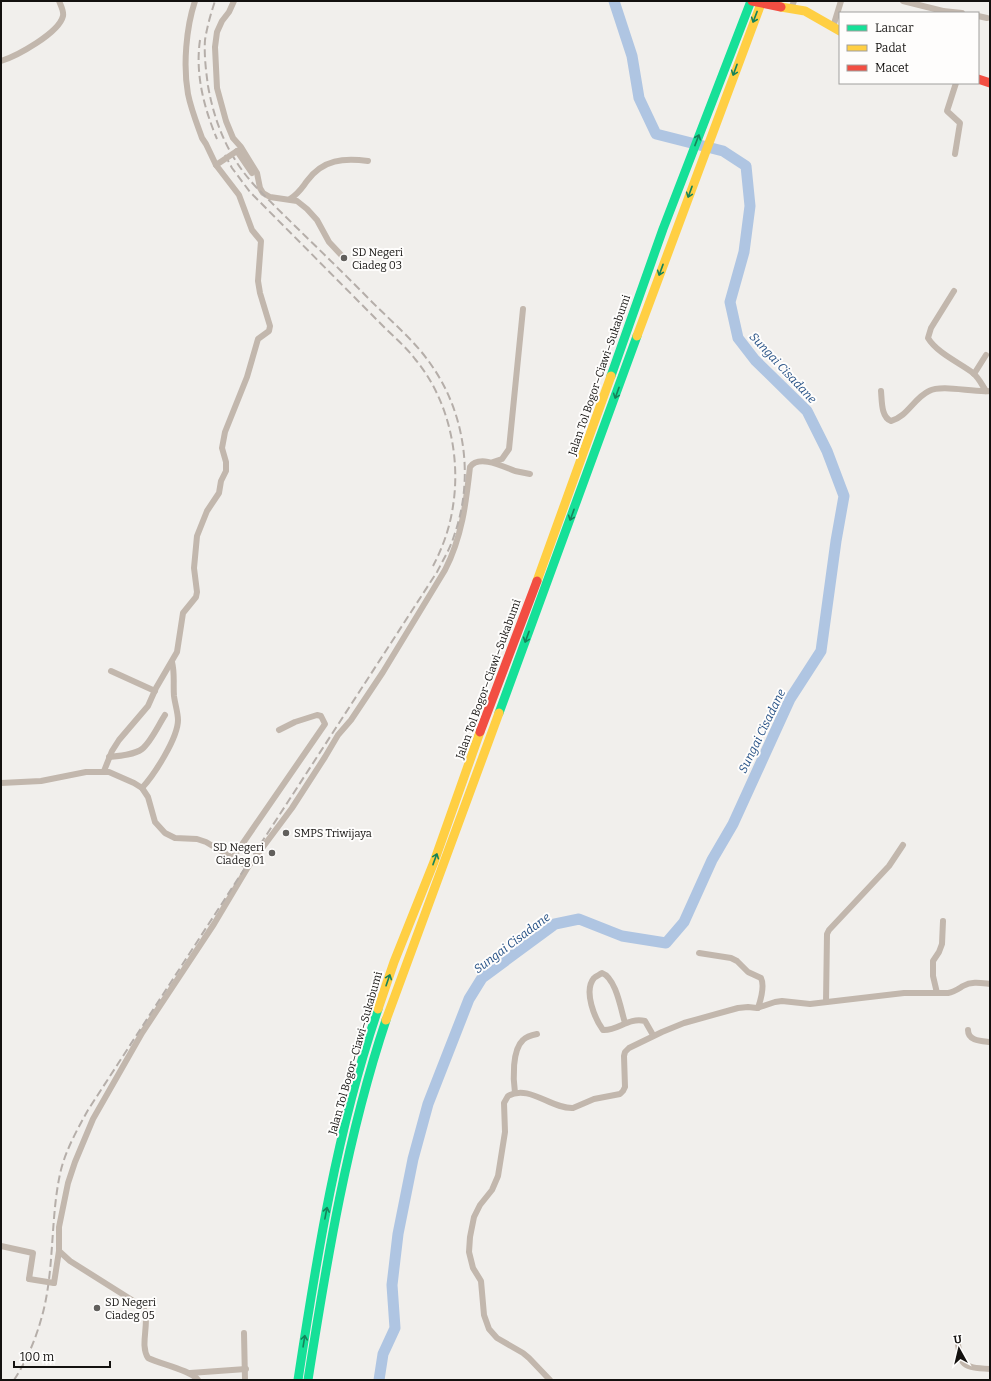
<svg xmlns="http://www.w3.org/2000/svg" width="991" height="1381" viewBox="0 0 991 1381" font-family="Bitter,serif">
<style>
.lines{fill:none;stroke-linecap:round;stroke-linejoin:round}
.river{stroke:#afc5e2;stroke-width:11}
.street{stroke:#c2b7ad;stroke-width:6}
.fast{stroke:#16e098;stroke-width:9}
.slow{stroke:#ffcf43;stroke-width:9}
.jam{stroke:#f24e42;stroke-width:9}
.rail{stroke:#b5aea9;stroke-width:2;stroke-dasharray:8 4;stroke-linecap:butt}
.street-bridge{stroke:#c2b7ad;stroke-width:6}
.jam-bridge{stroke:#f24e42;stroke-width:9}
.oneway{stroke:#15835a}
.poi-dot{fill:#615f5c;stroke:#fefdfc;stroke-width:1.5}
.labels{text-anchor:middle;stroke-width:4;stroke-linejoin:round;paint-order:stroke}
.poi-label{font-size:11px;fill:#13110f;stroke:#fefdfc;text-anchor:start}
.street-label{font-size:11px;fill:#13110f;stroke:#fefdfc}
.water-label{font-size:12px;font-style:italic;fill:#234f84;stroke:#fefdfc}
</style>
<rect width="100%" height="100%" fill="#f1efec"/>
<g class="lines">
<path class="river" d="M 379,1380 L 383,1354 L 395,1328 L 392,1285 L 398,1234 L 413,1159 L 428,1104 L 469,999 L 482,978 L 555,924 L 579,919 L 622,936 L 666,943 L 684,922 L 712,860 L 733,824 L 790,699 L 821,651 L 836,541 L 844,496 L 827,451 L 807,411 L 755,360 L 738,338 L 730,302 L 744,252 L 750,206 L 746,166 L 723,151 L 656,134 L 639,98 L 632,56 L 614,1"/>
<g class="street">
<path d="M 234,1 L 229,12 L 222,21 L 217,32 L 215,47 L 217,88 L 226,121 L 233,138 L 241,147 L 257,173 L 260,188 L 263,193 L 270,197 L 297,201 L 307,209 L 317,220 L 329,242 L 344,258"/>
<path d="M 903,1 L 943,11"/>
<path d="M 791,9 L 794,1"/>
<path d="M 943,13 L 943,11 L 962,13"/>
<path d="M 978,16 L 987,18"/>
<path d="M 833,27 L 841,1"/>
<path d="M 1,61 C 17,56 59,33 63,16 C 64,11 61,6 59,1"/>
<path d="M 237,151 L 252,173"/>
<path d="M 955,154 L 960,123 L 947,111 L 956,83"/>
<path d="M 290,199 C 299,193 301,189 307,181 C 323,159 344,158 368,161"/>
<path d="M 954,291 L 931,328 L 928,338 C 937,353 960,363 973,373 C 979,378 982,385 986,391"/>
<path d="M 974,374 L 986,355"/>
<path d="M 881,391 C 882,401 881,417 891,421 C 907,417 914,398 929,391 C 943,384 973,393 990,391"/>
<path d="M 493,462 L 502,459 L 509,449 L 523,309"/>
<path d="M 111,671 L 155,691"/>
<path d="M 109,757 C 119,756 134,755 142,749 C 151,742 159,724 165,715"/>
<path d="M 104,771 L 112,751 L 119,740 L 148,706 L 156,688 L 177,652 L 183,613 L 196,597 L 197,592 L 194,568 L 197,536 L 207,511 L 219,493 L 221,481 L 226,471 L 226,462 L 222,448 L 225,432 L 247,377 L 258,339 L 269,331 L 270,326 L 260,293 L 258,281 L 261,241 L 252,230 L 239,195 L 216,165 L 206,144 L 202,138 C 197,124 191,109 188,94 C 183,66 186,28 195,1"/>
<path d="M 1,783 L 41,781 L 86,772 L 109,772 L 134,783 L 142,788 L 148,797 L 155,822 L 165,833 L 175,838 L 197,839 L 206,842 L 248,867 L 214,924 L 142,1033 L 93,1119 L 75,1162 L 68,1183 L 59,1227 L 59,1251 L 70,1261 L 143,1307 C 151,1322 139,1344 148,1358 C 160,1364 191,1370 198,1380"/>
<path d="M 142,788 C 154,775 178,738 178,720 C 178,713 175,704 174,696 C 173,684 175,674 172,662"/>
<path d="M 232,859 L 325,724 L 321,716 L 317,715 L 295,722 L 279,730"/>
<path d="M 248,867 L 292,808 L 325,757 L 338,735 L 351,720 L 383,672 L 445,570 C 462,537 466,503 470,467 C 479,454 504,467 515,471 C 520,472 525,473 530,474"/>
<path d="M 699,953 L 731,958 L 737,961 L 748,972 L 761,978 C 765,986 761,999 758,1008"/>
<path d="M 937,993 L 933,976 L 933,961 L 939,952 L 942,944 L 943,921"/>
<path d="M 826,1002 L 827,934 L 829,930 L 889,866 L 903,845"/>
<path d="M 625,1023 C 621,1010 616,978 602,973 C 599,975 596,976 594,978 C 583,991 595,1019 603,1030 C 618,1031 628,1017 645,1021 L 653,1035"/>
<path d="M 968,1030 C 968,1041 981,1041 990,1042"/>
<path d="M 515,1093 C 513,1079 512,1050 523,1040 C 527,1036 532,1035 537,1034"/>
<path d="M 1,1246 L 33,1253 L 29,1279"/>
<path d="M 54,1283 L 59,1251"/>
<path d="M 244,1333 L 245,1380"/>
<path d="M 957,1337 C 961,1366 960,1367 990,1369"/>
<path d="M 190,1373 L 246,1369"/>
<path d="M 550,1380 L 529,1358 L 523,1353 L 497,1338 L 489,1329 L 484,1315 L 481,1281 L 473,1268 L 469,1252 L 470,1237 L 474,1217 L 480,1205 L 492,1190 L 498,1176 L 505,1132 L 504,1103 L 508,1096 C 529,1084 551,1109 573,1108 L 594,1099 L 620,1094 L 623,1091 L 625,1087 L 624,1056 L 625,1052 L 629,1048 L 662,1032 L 684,1023 L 738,1008 L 748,1007 L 757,1008 L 775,1002 L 782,1001 L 810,1004 L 904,993 L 948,993 C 954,992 958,989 963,986 C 972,981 981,983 990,984"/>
</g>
<g class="fast">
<path d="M 611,376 L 663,229 L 751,1"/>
<path d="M 499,713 L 637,336"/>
<path d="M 298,1380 C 317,1255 337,1130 378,1009"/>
<path d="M 308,1380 C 327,1259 347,1137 386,1020"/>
</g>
<g class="slow">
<path d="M 781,7 L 805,11 L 840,31"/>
<path d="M 637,336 L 762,1"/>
<path d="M 537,581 L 611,376"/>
<path d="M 378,1009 L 394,962 L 434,862 L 480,732"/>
<path d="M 386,1020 L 499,713"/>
</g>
<g class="jam">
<path d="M 978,79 L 990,83"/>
<path d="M 480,732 L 537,581"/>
</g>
<g class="rail">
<path d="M 200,40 C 195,74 204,108 217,139"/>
<path d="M 225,155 L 232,168 L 250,192 L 383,326 C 394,337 406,347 415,359 C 448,398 461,456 453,506 C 450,527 443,547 433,566"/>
<path d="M 14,1380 C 29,1357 39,1331 45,1304 C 54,1261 51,1216 60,1174 C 65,1151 77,1130 88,1110 L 437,572 C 443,560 450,549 454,536 C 474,480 466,415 432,366 C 416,342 392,322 372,302 C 334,263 294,226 256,187 C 229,158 215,125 208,86 C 206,71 204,55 205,40 C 207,27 211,13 215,1"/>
</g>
<g class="street-bridge">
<path d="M 216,165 L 237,151"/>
<path d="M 29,1279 L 54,1283"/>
</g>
<path class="jam-bridge" d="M 752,1 L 781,7"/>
</g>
<defs><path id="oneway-shaft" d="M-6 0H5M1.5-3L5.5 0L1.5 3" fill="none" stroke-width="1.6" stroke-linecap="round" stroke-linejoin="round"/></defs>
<g class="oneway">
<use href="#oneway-shaft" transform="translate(755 17) rotate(111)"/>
<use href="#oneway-shaft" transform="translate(735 70) rotate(110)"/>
<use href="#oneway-shaft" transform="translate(697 140) rotate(-69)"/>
<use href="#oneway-shaft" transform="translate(690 192) rotate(110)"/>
<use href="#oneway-shaft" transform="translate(661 270) rotate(110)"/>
<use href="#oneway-shaft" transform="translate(617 393) rotate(110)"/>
<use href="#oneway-shaft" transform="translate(572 515) rotate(110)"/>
<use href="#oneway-shaft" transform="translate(527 637) rotate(110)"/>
<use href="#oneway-shaft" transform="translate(435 859) rotate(-70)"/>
<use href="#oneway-shaft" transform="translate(388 980) rotate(-71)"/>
<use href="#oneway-shaft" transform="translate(326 1213) rotate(-79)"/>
<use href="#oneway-shaft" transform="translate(304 1341) rotate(-81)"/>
</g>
<g class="poi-dot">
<circle cx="344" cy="258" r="4"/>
<circle cx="286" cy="833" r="4"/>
<circle cx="272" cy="853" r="4"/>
<circle cx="97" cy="1308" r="4"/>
</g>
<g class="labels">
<g class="poi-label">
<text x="352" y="256">SD Negeri<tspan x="352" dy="13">Ciadeg 03</tspan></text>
<text x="294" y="837">SMPS Triwijaya</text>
<text x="264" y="851" text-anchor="end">SD Negeri<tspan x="264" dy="13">Ciadeg 01</tspan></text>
<text x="105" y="1306">SD Negeri<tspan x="105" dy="13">Ciadeg 05</tspan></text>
</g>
<g class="street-label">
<text transform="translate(599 375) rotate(-71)" y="4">Jalan Tol Bogor–Ciawi–Sukabumi</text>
<text transform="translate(488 679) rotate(-70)" y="4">Jalan Tol Bogor–Ciawi–Sukabumi</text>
<text transform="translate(355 1053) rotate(-74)" y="4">Jalan Tol Bogor–Ciawi–Sukabumi</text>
</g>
<g class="water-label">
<text transform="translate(783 368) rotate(47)" y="4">Sungai Cisadane</text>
<text transform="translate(762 731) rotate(-64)" y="4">Sungai Cisadane</text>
<text transform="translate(512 943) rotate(-37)" y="4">Sungai Cisadane</text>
</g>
</g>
<rect width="991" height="1381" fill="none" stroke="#13110f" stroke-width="4"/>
<rect x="839" y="12" width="140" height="72" fill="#fefdfc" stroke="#a09f9d"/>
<rect x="847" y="25" width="20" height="6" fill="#16e098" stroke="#a09f9d"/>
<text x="875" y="32" font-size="12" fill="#13110f">Lancar</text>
<rect x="847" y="45" width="20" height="6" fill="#ffcf43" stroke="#a09f9d"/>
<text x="875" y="52" font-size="12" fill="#13110f">Padat</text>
<rect x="847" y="65" width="20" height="6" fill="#f24e42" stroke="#a09f9d"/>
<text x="875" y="72" font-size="12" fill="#13110f">Macet</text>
<g transform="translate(959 1349) rotate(352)" stroke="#fefdfc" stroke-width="3" paint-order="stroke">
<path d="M0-3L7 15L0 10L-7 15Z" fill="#13110f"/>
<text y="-6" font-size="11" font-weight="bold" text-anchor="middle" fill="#13110f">U</text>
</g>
<path d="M14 1361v6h96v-6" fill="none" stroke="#13110f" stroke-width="2"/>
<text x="20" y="1361" font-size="12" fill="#13110f" stroke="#fefdfc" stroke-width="3" paint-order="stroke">100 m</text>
</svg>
